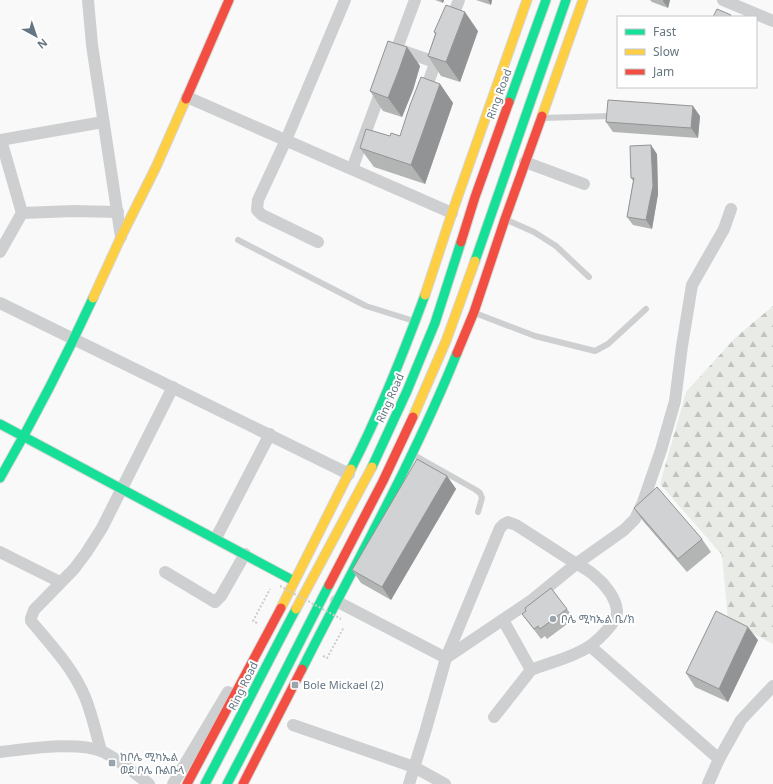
<svg xmlns="http://www.w3.org/2000/svg" width="773" height="784" viewBox="0 0 773 784" font-family="'Noto Sans','Noto Sans Ethiopic',sans-serif">
<style>
.forest{fill:url(#forest-firs)}
.lines{fill:none;stroke-linecap:round;stroke-linejoin:round}
.fast-casing{stroke:#d5d6d7;stroke-width:11}
.slow-casing{stroke:#d5d6d7;stroke-width:11}
.jam-casing{stroke:#d5d6d7;stroke-width:11}
.path{stroke:#cbcccd;stroke-width:2;stroke-dasharray:2 2;stroke-linecap:butt}
.lane{stroke:#cecfd0;stroke-width:6}
.street{stroke:#cecfd0;stroke-width:12}
.fast{stroke:#16e098;stroke-width:9}
.slow{stroke:#ffcf43;stroke-width:9}
.jam{stroke:#f24e42;stroke-width:9}
.path-bridge{stroke:#cbcccd;stroke-width:2;stroke-dasharray:2 2;stroke-linecap:butt}
.wall{fill:#b3b5b5}
.shaded-wall{fill:#929394}
.building{fill:#d0d2d3;stroke:#929394}
.poi-dot{fill:#99a4ac;stroke:#fff;stroke-width:1.5}
.labels{text-anchor:middle;stroke-width:4;stroke-linejoin:round;paint-order:stroke}
.street-label{font-size:11px;fill:#657683;stroke:#fff}
.poi-label{font-size:11px;fill:#657683;stroke:#fff;text-anchor:start}
</style>
<defs>
<pattern id="forest-firs" width="22" height="20" patternUnits="userSpaceOnUse"><rect width="22" height="20" fill="#e8ebe6"/><path d="M5 1l3.5 6h-7zM16 11l3.5 6h-7z" fill="#c0c3c0"/></pattern>
</defs>
<rect width="100%" height="100%" fill="#f9f9f9"/>
<path class="forest" d="M 773,306 L 773,644 L 728,620 L 722,555 L 660,484 L 686,392 L 736,337 Z"/>
<g class="lines">
<g class="fast-casing">
<g id="fast">
<path d="M 509,102 L 546,0"/>
<path d="M 475,261 L 566,0"/>
<path d="M 0,424 L 294,581"/>
<path d="M 372,467 L 407,391 L 435,323 L 461,242"/>
<path d="M 351,469 C 380,413 403,354 425,295"/>
<path d="M 0,478 C 34,419 65,359 93,298"/>
<path d="M 302,669 C 355,564 413,462 457,353"/>
<path d="M 205,784 C 236,726 265,667 296,609"/>
<path d="M 227,784 C 262,718 295,651 329,585"/>
</g>
</g>
<g class="slow-casing">
<g id="slow">
<path d="M 542,116 L 583,0"/>
<path d="M 425,295 L 452,213 L 527,0"/>
<path d="M 93,298 L 121,237 L 156,167 L 186,99"/>
<path d="M 413,417 L 446,341 L 475,261"/>
<path d="M 281,608 L 351,469"/>
<path d="M 296,609 L 372,467"/>
</g>
</g>
<g class="jam-casing">
<g id="jam">
<path d="M 186,99 L 229,0"/>
<path d="M 461,242 L 475,197 L 509,102"/>
<path d="M 457,353 L 474,312 L 505,219 L 542,116"/>
<path d="M 329,585 L 383,481 L 413,417"/>
<path d="M 187,784 L 281,608"/>
<path d="M 243,784 L 302,669"/>
</g>
</g>
<g class="path">
<path d="M 257,623 L 253,621 L 270,589"/>
<path d="M 323,656 L 327,658 L 344,627"/>
</g>
<g class="lane">
<path d="M 542,118 L 611,116"/>
<path d="M 507,220 L 534,232 L 556,246 L 589,277"/>
<path d="M 238,240 L 366,306 L 414,321"/>
<path d="M 475,313 L 535,336 L 595,351 L 608,344 L 646,309"/>
<path d="M 414,455 L 476,490 L 480,493 L 482,498 L 478,512"/>
</g>
<g class="street">
<path d="M 88,0 L 92,45 L 121,237"/>
<path d="M 723,0 L 773,21"/>
<path d="M 450,23 L 459,0"/>
<path d="M 397,49 L 435,62"/>
<path d="M 393,59 L 415,0"/>
<path d="M 424,94 L 440,50"/>
<path d="M 187,97 L 452,213"/>
<path d="M 0,140 L 103,122"/>
<path d="M 525,162 L 584,184"/>
<path d="M 352,169 L 382,88"/>
<path d="M 22,213 L 74,211 L 118,212"/>
<path d="M 318,242 L 262,215 L 257,210 L 258,200 L 286,140 L 345,0"/>
<path d="M 0,252 L 22,213 L 1,140"/>
<path d="M 0,303 L 349,474"/>
<path d="M 216,538 L 270,434"/>
<path d="M 0,552 L 60,582"/>
<path d="M 165,572 L 215,602 L 221,596 L 245,554"/>
<path d="M 336,601 L 446,658"/>
<path d="M 590,646 L 719,759"/>
<path d="M 446,658 L 532,600 L 576,564 L 624,530 L 635,519 L 643,502 L 661,450 L 675,401 L 682,346 L 692,285 L 724,229 L 731,209"/>
<path d="M 494,717 L 531,670 L 503,620"/>
<path d="M 293,725 L 414,767 L 445,784"/>
<path d="M 101,751 C 96,733 92,714 85,697 C 73,668 51,645 31,621 L 31,618 L 34,610 L 74,569 L 86,553 L 102,528 L 173,387"/>
<path d="M 0,752 C 27,749 76,741 101,751 C 118,758 134,773 149,784"/>
<path d="M 173,784 L 228,692"/>
<path d="M 409,784 L 426,729 L 446,658 L 500,528 L 504,524 L 508,522 L 516,525 C 535,537 553,549 572,561 C 580,566 589,570 595,576 C 605,584 616,598 617,611 C 618,622 598,640 590,646 C 572,658 551,662 531,670"/>
<path d="M 708,784 L 719,759 L 741,720 L 773,686"/>
</g>
<use href="#fast" class="fast"/>
<use href="#slow" class="slow"/>
<use href="#jam" class="jam"/>
<path class="path-bridge" d="M 280,586 L 341,619"/>
</g>
<g class="wall">
<path d="M 435,0 L 444,0 L 443,3 Z"/>
<path d="M 476,0 L 492,0 L 491,5 Z"/>
<path d="M 650,0 L 670,0 L 668,8 L 652,2 Z"/>
<path d="M 478,31 L 460,82 L 441,76 L 428,56 L 435,34 L 434,32 Z"/>
<path d="M 407,47 L 420,66 L 413,90 L 402,117 L 383,111 L 370,91 Z"/>
<path d="M 440,84 L 453,103 L 425,184 L 374,167 L 360,148 L 390,136 L 400,136 Z"/>
<path d="M 700,116 L 698,138 L 613,132 L 606,122 Z"/>
<path d="M 657,154 L 658,194 L 652,229 L 633,225 L 627,217 L 633,181 L 631,178 Z"/>
<path d="M 447,476 L 456,489 L 391,600 L 361,583 L 352,570 Z"/>
<path d="M 634,508 L 702,539 L 711,552 L 687,572 L 643,521 Z"/>
<path d="M 567,609 L 574,619 L 547,639 L 545,636 L 541,639 L 522,614 Z"/>
<path d="M 758,640 L 728,702 L 695,687 L 686,673 Z"/>
</g>
<g class="shaded-wall">
<path d="M 441,0 L 444,0 L 443,3 Z"/>
<path d="M 488,0 L 492,0 L 491,5 Z"/>
<path d="M 663,0 L 670,0 L 668,8 L 663,1 Z"/>
<path d="M 465,12 L 478,31 L 460,82 L 446,62 Z"/>
<path d="M 407,47 L 420,66 L 413,90 L 402,117 L 388,98 Z"/>
<path d="M 440,84 L 453,103 L 425,184 L 411,165 Z"/>
<path d="M 693,106 L 700,116 L 698,138 L 691,128 Z"/>
<path d="M 651,145 L 657,154 L 658,194 L 652,229 L 646,220 Z"/>
<path d="M 447,476 L 456,489 L 391,600 L 382,587 Z"/>
<path d="M 748,627 L 758,640 L 728,702 L 719,689 Z"/>
</g>
<g class="building">
<path d="M 446,5 L 465,12 L 446,62 L 428,56 L 436,33 L 434,32 Z"/>
<path d="M 717,9 L 731,15 L 730,17 L 713,17 Z"/>
<path d="M 388,41 L 407,47 L 399,70 L 388,98 L 370,91 Z"/>
<path d="M 421,77 L 440,84 L 411,165 L 360,148 L 366,129 L 390,136 L 391,133 L 400,136 L 410,105 Z"/>
<path d="M 608,100 L 693,106 L 691,128 L 606,122 Z"/>
<path d="M 651,145 L 653,186 L 646,220 L 627,217 L 634,178 L 631,178 L 630,146 Z"/>
<path d="M 417,459 L 447,476 L 382,587 L 352,570 Z"/>
<path d="M 657,487 L 702,539 L 678,559 L 634,508 Z"/>
<path d="M 551,588 L 567,609 L 540,629 L 538,626 L 534,629 L 522,614 L 526,611 L 525,608 Z"/>
<path d="M 716,611 L 748,627 L 719,689 L 686,673 Z"/>
</g>
<g class="poi-dot">
<circle cx="553" cy="619" r="4"/>
<rect x="291" y="681" width="8" height="8" rx="2"/>
<rect x="108" y="759" width="8" height="8" rx="2"/>
</g>
<g class="labels">
<g class="street-label">
<text transform="translate(499 94) rotate(-70)" y="4">Ring Road</text>
<text transform="translate(390 398) rotate(-66)" y="4">Ring Road</text>
<text transform="translate(243 686) rotate(-64)" y="4">Ring Road</text>
</g>
<g class="poi-label">
<text x="561" y="623">ቦሌ ሚካኤል ቤ/ክ</text>
<text x="303" y="689">Bole Mickael (2)</text>
<text x="120" y="761">ከቦሌ ሚካኤል<tspan x="120" dy="13">ወደ ቦሌ ቡልቡላ</tspan></text>
</g>
</g>
<rect x="617" y="16" width="140" height="72" fill="#ffffff" stroke="#c1c8cd"/>
<rect x="625" y="29" width="20" height="6" fill="#16e098" stroke="#c1c8cd"/>
<text x="653" y="36" font-size="12" fill="#657683">Fast</text>
<rect x="625" y="49" width="20" height="6" fill="#ffcf43" stroke="#c1c8cd"/>
<text x="653" y="56" font-size="12" fill="#657683">Slow</text>
<rect x="625" y="69" width="20" height="6" fill="#f24e42" stroke="#c1c8cd"/>
<text x="653" y="76" font-size="12" fill="#657683">Jam</text>
<g transform="translate(36 36) rotate(140)" stroke="#ffffff" stroke-width="3" paint-order="stroke">
<path d="M0-3L7 15L0 10L-7 15Z" fill="#657683"/>
<text y="-6" font-size="11" font-weight="bold" text-anchor="middle" fill="#657683">N</text>
</g>
</svg>
